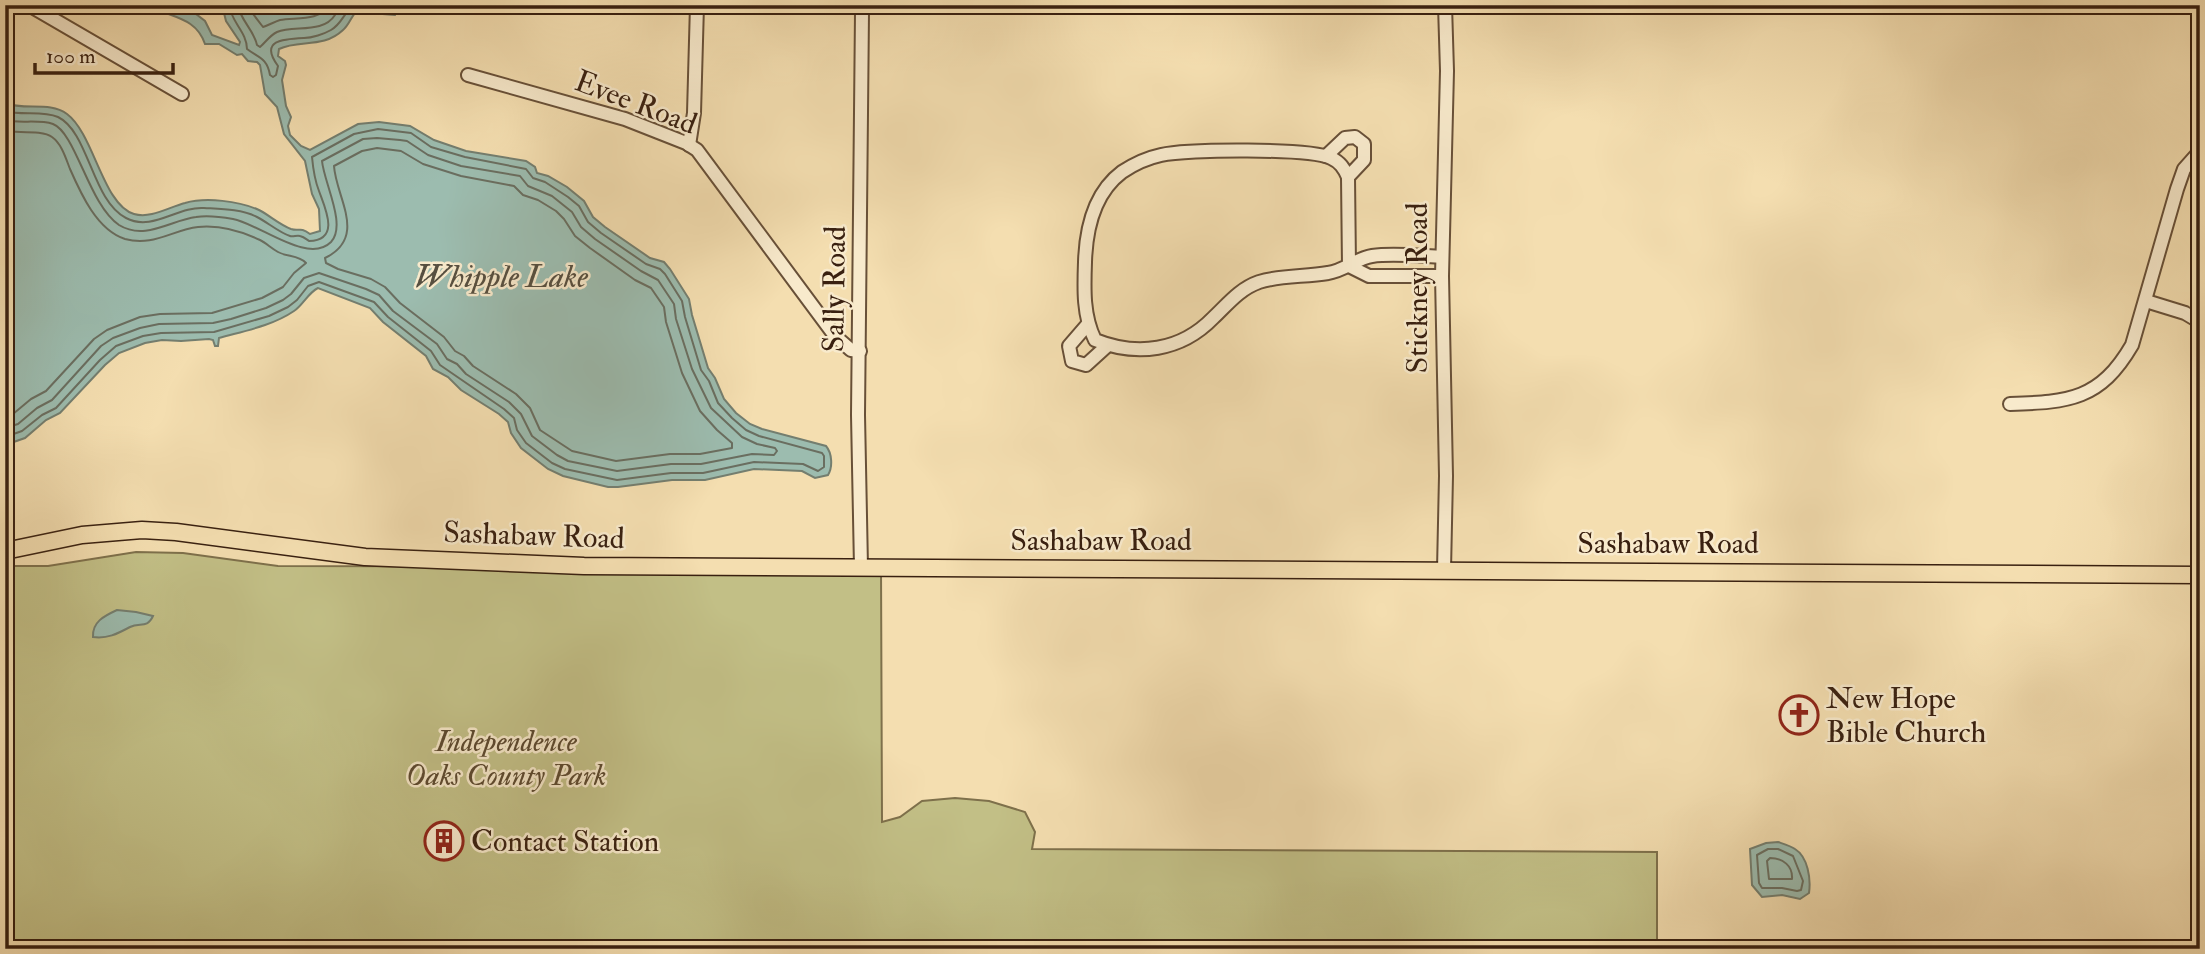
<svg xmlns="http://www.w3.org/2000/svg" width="2205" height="954" viewBox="0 0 2205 954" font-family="'IM FELL Double Pica',serif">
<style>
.green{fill:#c2bf86;stroke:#7e704b;stroke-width:2}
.water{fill:#9cbcaf;stroke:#747e6f;stroke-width:2}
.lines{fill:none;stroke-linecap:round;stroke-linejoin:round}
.shore{stroke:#6a6e60;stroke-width:2}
.minor-casing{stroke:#685038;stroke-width:16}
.major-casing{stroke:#392010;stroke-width:19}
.minor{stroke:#f8eacc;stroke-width:12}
.major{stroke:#f4deb0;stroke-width:16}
.labels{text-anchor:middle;stroke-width:5;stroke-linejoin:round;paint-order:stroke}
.street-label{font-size:30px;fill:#392010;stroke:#f8eacc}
.poi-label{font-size:30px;fill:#392010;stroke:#f8eacc;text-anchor:start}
.park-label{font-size:30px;font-style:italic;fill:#5b482e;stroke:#f8eacc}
.water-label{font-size:32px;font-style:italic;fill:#574f40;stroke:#f8eacc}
</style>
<rect width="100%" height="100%" fill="#f4deb0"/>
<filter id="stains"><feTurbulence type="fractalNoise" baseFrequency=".00286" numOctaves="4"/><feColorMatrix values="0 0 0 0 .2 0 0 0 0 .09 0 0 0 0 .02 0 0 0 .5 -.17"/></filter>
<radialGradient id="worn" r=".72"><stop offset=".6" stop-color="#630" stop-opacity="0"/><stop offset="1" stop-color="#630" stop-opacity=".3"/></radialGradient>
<path class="green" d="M 136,552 L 183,553 L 278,566 L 881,567 L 882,822 L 900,817 L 922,801 L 955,798 L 989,801 L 1025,812 L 1035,832 L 1032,849 L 1657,852 L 1657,949 L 5,949 L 5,566 L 48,566 Z"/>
<g class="water">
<path d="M 222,5 L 400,5 L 395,15 L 356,12 C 351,17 349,25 343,30 C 323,49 299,39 279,49 L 278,56 L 285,61 L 286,65 L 282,80 L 286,106 L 291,117 L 288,126 L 290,135 L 301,146 L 310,150 L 358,124 L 379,122 L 410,126 L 434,140 L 466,151 L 526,161 L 535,167 L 537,173 L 548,176 L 567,187 L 584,201 L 593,217 L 605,227 L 650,258 L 664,262 L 670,269 L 689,299 L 692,315 L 708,368 L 715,378 L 724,399 L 736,413 L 750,424 L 762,429 L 826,446 C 832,453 833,467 828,475 L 815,478 L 802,471 L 754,469 L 705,480 L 672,480 L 618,487 L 608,487 L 563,476 L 548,469 L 521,448 L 511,433 L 508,422 L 499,414 L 461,390 L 448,377 L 433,369 L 426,356 L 383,322 L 370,308 L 318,288 C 308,293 303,305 294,311 C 272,326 244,331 219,338 L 218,346 L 215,346 L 213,340 L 209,339 L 181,341 L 162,340 L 145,343 L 119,353 L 105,365 L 60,413 L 46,420 L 25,438 L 5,445 L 5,103 C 25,111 49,101 67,114 C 94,134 103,205 134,214 C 151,219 169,207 185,203 C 206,197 239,201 259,210 C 269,215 280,225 291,229 C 300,232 299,226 310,234 L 320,231 L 319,209 L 312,194 L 305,161 L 284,134 L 277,107 L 265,94 L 260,65 L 257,62 L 248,61 L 242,54 L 237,55 L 219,44 L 205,44 C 198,23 182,19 163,12 L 161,8 L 167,6 L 192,11 L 205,21 L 212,35 L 239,45 L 240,42 L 226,21 Z"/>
<path d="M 117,610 L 136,612 L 153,616 C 147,629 140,622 130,627 C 117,634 107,639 93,637 C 92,622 104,616 117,610 Z"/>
<path d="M 1778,842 C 1784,844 1791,846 1795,849 C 1808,857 1811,879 1809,893 L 1800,899 L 1782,895 L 1762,897 L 1752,885 L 1750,849 L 1766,843 Z"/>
</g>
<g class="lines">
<g class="shore">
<path d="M 229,5 C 231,22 247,32 247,49 C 259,58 267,58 270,75 L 273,77 L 276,75 L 278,66 C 259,40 283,39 304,38 C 312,38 324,34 331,30 C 342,24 344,12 354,5"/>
<path d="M 238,5 C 240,20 254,30 257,45 L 260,47 C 266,42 269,36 277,32 C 294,25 323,34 335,15 C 337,12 338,8 340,5"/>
<path d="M 249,5 L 250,10 L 263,27 C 269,25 274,22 280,20 C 295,17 320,22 328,5"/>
<path d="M 5,111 C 22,116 42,110 58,117 C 89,132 92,201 126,218 C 152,232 178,206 204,208 C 221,209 241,209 257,217 C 267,222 280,233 290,236 C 293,237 297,235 300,236 C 304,237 306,239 309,241 C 341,240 325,208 319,191 C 315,181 313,168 312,157 L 354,134 L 378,129 L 411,133 L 431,147 L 465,157 L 526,169 L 533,178 L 545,182 L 568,197 L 579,206 L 588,222 L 601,233 L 646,264 L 660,269 L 665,274 L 682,301 L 685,317 L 701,370 L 709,381 L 718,403 L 732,418 L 746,430 L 759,436 L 822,453 L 824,456 L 824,467 L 818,471 L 803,464 L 754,462 L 703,473 L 671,473 L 617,480 L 565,469 L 552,463 L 526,443 L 517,430 L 514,418 L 504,409 L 440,365 L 431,351 L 388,317 L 374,302 L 319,282 L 308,286 L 297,300 L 288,307 L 269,316 L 214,332 L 161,333 L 143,336 L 116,346 L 100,360 L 56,408 L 42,415 L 22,431 L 5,437"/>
<path d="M 5,120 C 20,124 38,119 53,124 C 76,133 89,205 119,225 C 145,241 171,220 196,217 C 208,215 222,217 233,219 C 260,224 308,265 331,242 C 347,225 324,183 322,161 L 363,139 L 377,138 L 400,140 L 407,141 L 428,155 L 461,166 L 520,176 L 528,186 L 552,196 L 572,212 L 581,227 L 595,239 L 641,271 L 658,280 L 674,304 L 676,319 L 692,369 L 711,408 L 742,437 L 757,444 L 775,448 L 777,451 L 774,455 L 752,454 L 701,464 L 671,464 L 617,471 L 568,461 L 557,455 L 532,436 L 521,414 L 509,402 L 466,374 L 457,364 L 447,359 L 437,344 L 393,311 L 379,295 L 366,289 L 319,273 L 304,278 L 291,294 L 283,300 L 266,308 L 231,319 L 213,323 L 159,324 L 140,328 L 113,338 L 101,346 L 52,400 L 37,408 L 18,424 L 5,428"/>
<path d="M 5,131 C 17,133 43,130 52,137 C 62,144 66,159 70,169 C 81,194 97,230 125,239 C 153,247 172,230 198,227 C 218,225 241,231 260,240 C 266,243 271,248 278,252 C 287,257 299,255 306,263 L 294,273 L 283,287 L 262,298 L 212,313 L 160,314 L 140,317 L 107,330 L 94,339 L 46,391 L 31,399 L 13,414 L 5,417"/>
<path d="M 377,148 L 401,151 L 423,164 L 461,176 L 514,186 L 523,195 L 538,200 L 556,211 L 564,219 L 575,236 L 590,248 L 635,280 L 651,288 L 664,307 L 666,322 L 682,373 L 700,411 L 717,430 L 732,443 L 732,448 L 700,454 L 670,454 L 616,461 L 572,451 L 540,430 L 530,408 L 516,394 L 473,366 L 464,356 L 455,351 L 444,337 L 400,303 L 385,287 L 371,279 L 338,269 L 326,263 L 325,258 C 368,237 336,198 334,166 L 362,151 Z"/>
<path d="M 1768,849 L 1778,849 L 1793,856 L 1803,881 L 1801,890 L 1797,891 L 1782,888 L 1762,888 L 1759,883 L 1757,855 Z"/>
<path d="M 1770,858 C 1783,858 1793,866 1792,879 L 1769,879 L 1767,861 Z"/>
</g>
<g class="minor-casing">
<g id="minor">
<path d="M 29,5 L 182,94"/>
<path d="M 468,75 L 625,119 L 686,143 L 697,150 L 835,336 L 851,350 L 860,351"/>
<path d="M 689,145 L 694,113 L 697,5"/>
<path d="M 1326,156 L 1345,138 L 1355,137 L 1364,144 L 1364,160 L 1348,177"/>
<path d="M 1349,266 L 1348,177 C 1344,168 1340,162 1331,158 C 1309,148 1187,149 1161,155 C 1147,158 1134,164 1122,172 C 1094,193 1086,229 1085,262 C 1084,289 1083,316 1095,340 C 1137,357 1181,351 1213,318 C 1227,305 1239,289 1259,282 C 1281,275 1305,277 1328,273 C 1344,271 1357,258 1372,256 C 1394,253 1420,256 1442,257"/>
<path d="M 1349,266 L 1369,276 L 1442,276"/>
<path d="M 2146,301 L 2185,313 L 2200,322"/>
<path d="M 1088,324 L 1069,346 L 1072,361 L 1086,365 L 1108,345"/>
<path d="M 2010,404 C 2069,402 2100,400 2132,345 L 2177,189 L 2184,169 L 2200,151"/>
<path d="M 861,567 L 858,415 L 862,12"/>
<path d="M 1444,570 L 1446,476 L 1442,276 L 1447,71 L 1445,5"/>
</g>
</g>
<g class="major-casing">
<path id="major" d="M 5,551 L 82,535 L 142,530 L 176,532 L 365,557 L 584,566 L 2200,575"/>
</g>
<use href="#minor" class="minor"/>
<use href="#major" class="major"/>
</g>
<defs>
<g id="church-ring" transform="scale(2.0125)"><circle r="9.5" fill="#f8eacc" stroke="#8f2418" stroke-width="1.5"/><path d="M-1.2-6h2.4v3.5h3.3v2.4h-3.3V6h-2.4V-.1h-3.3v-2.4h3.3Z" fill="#8f2418"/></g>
<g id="building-ring" transform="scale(2.0125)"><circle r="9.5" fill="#f8eacc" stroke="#8f2418" stroke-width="1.5"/><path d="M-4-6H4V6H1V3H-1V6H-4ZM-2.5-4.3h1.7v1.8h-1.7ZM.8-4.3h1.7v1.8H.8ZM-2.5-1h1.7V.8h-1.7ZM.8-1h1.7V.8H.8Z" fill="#8f2418"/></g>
</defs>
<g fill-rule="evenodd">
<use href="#church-ring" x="1799" y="715"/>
<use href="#building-ring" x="444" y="841"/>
</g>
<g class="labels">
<g class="street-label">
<text transform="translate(636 102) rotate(21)" y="10">Evee Road</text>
<text transform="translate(1417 288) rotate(-90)" y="10">Stickney Road</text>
<text transform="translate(834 289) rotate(-89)" y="10">Sally Road</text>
<text transform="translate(534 535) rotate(2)" y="10">Sashabaw Road</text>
<text x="1101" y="550">Sashabaw Road</text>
<text x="1668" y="553">Sashabaw Road</text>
</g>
<g class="poi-label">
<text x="1826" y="708">New Hope<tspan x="1826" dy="34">Bible Church</tspan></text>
<text x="471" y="851">Contact Station</text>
</g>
<g class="park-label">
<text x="506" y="751">Independence<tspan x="506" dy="34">Oaks County Park</tspan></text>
</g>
<g class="water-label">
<text x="501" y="287">Whipple Lake</text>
</g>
</g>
<rect width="2205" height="954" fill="none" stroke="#f4deb0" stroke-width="28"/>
<rect x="7" y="7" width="2191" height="940" fill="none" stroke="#392010" stroke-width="3.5"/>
<rect x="14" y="14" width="2177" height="926" fill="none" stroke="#392010" stroke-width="2"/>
<path d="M35 63v10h138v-10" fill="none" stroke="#392010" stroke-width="3.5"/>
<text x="46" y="63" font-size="21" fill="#392010" stroke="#f8eacc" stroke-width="5" paint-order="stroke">100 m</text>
<rect width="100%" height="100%" filter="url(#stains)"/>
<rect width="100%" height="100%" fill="url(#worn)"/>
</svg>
